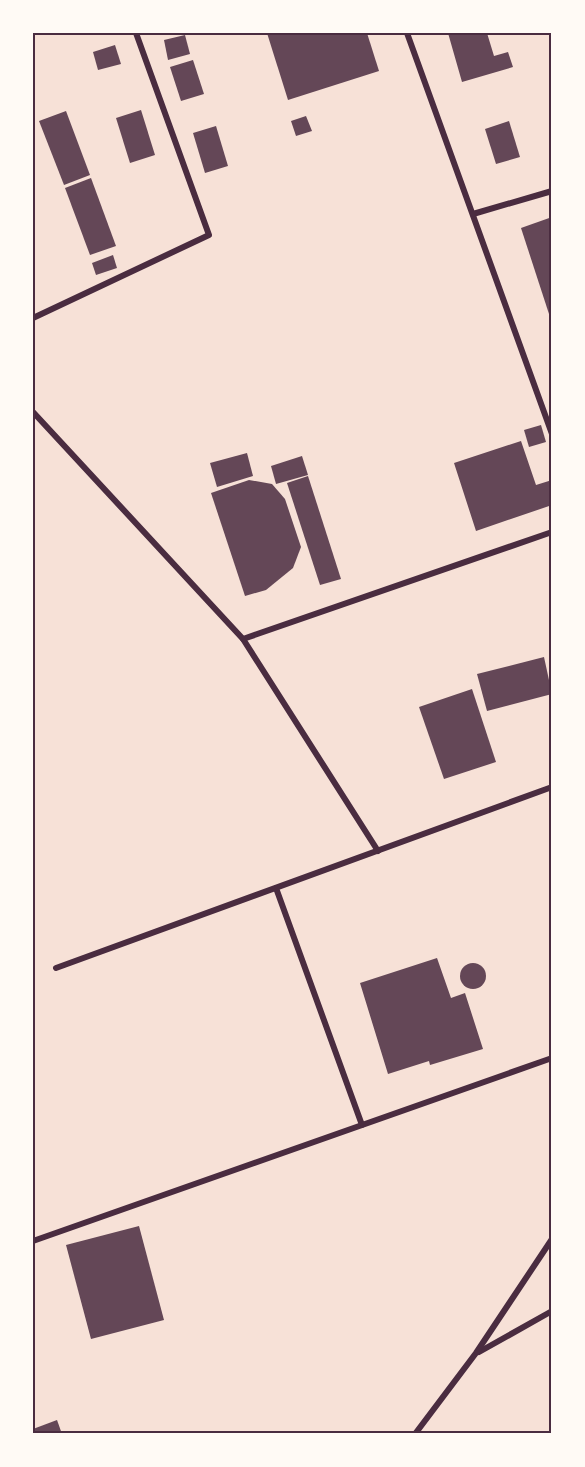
<svg xmlns="http://www.w3.org/2000/svg" width="585" height="1467" viewBox="0 0 585 1467" font-family="'Noto Serif',serif">
<style>
.building{fill:#644757}
.lines{fill:none;stroke-linecap:round;stroke-linejoin:round}
.minor{stroke:#4a2c40;stroke-width:6}
.neatline{fill:none;stroke:#4a2c40;stroke-width:2}
</style>
<rect width="100%" height="100%" fill="#f7e1d7"/>
<g class="building">
<path d="M 267,33 L 367,33 L 379,71 L 288,100 Z"/>
<path d="M 448,33 L 487,33 L 494,56 L 508,52 L 513,67 L 462,82 Z"/>
<path d="M 185,35 L 190,54 L 168,60 L 164,40 Z"/>
<path d="M 115,45 L 121,64 L 98,70 L 93,52 Z"/>
<path d="M 193,60 L 204,94 L 181,101 L 170,67 Z"/>
<path d="M 141,110 L 155,155 L 130,163 L 116,118 Z"/>
<path d="M 66,111 L 90,175 L 64,185 L 39,121 Z"/>
<path d="M 306,116 L 312,131 L 296,136 L 291,121 Z"/>
<path d="M 509,121 L 520,157 L 496,164 L 485,129 Z"/>
<path d="M 216,126 L 228,166 L 205,173 L 193,133 Z"/>
<path d="M 91,178 L 116,246 L 90,255 L 65,188 Z"/>
<path d="M 552,217 L 552,313 L 549,314 L 521,228 Z"/>
<path d="M 113,255 L 117,268 L 96,275 L 92,263 Z"/>
<path d="M 541,425 L 546,442 L 529,447 L 524,430 Z"/>
<path d="M 521,441 L 536,485 L 552,480 L 552,505 L 476,531 L 454,463 Z"/>
<path d="M 247,453 L 253,476 L 217,487 L 210,463 Z"/>
<path d="M 302,456 L 308,475 L 276,484 L 271,466 Z"/>
<path d="M 308,476 L 341,579 L 320,585 L 287,483 Z"/>
<path d="M 249,480 L 272,484 L 285,499 L 301,547 L 293,568 L 266,590 L 245,596 L 211,493 Z"/>
<path d="M 544,657 L 552,694 L 487,711 L 477,674 Z"/>
<path d="M 472,689 L 496,762 L 444,779 L 419,707 Z"/>
<path d="M 437,958 L 451,998 L 465,993 L 483,1049 L 430,1065 L 429,1061 L 388,1074 L 360,983 Z"/>
<circle cx="473" cy="976" r="13"/>
<path d="M 139,1226 L 164,1320 L 91,1339 L 66,1245 Z"/>
<path d="M 57,1420 L 62,1434 L 33,1434 L 33,1429 Z"/>
</g>
<g class="lines">
<g class="minor">
<path d="M 407,33 L 552,434"/>
<path d="M 473,214 L 552,191"/>
<path d="M 33,318 L 209,235 L 136,33"/>
<path d="M 33,412 L 243,639 L 378,851"/>
<path d="M 243,639 L 552,532"/>
<path d="M 276,888 L 362,1125"/>
<path d="M 56,968 L 552,787"/>
<path d="M 33,1241 L 552,1058"/>
<path d="M 479,1352 L 552,1311"/>
<path d="M 415,1434 L 476,1353 L 552,1239"/>
</g>
</g>
<rect width="585" height="1467" fill="none" stroke="#fffaf5" stroke-width="69"/>
<rect x="34" y="34" width="516" height="1398" class="neatline"/>
</svg>
